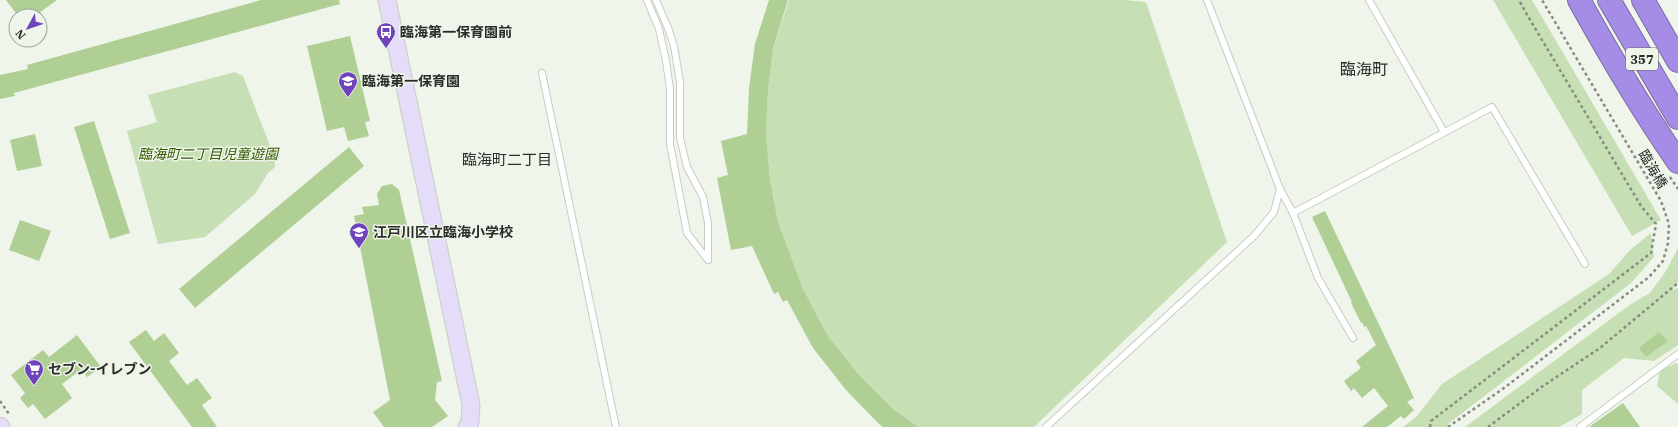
<svg xmlns="http://www.w3.org/2000/svg" width="1678" height="427" viewBox="0 0 1678 427" font-family="'IBM Plex Serif','Noto Sans JP',serif">
<style>
.green{fill:#c7dfb4}
.building{fill:#afcf94}
.lines{fill:none;stroke-linecap:round;stroke-linejoin:round}
.lane-casing{stroke:#c7cdc2;stroke-width:8}
.secondary-casing{stroke:#c7cdc2;stroke-width:19}
.highway-casing{stroke:#7a6ba4;stroke-width:24}
.path{stroke:#878b83;stroke-width:2.5;stroke-dasharray:3 3;stroke-linecap:butt}
.lane{stroke:#fff;stroke-width:6}
.secondary{stroke:#e4dcf8;stroke-width:17}
.highway{stroke:#a58ce6;stroke-width:22}
.labels{text-anchor:middle;stroke-width:3;stroke-linejoin:round;paint-order:stroke}
.shield{fill:#eff5ea;stroke:#666963;stroke-width:1}
.shield-label{font-size:13px;font-weight:bold;fill:#2b2d29}
.poi-label{font-size:14px;font-weight:bold;fill:#2b2d29;stroke:#eff5ea;text-anchor:start}
.park-label{font-size:14px;font-style:italic;fill:#355900;stroke:#eff5ea}
.street-label{font-size:14px;fill:#2b2d29;stroke:#eff5ea}
.neighbourhood-label{font-size:15px;fill:#2b2d29;stroke:#eff5ea}
.quarter-label{font-size:16px;fill:#2b2d29;stroke:#eff5ea}
</style>
<rect width="100%" height="100%" fill="#eff5ea"/>
<g class="green">
<path d="M 789,0 L 1124,0 L 1146,2 L 1227,242 L 1034,427 L 918,427 L 892,408 L 860,376 L 828,336 L 803,289 L 778,222 L 770,179 L 766,134 L 768,91 L 773,48 Z"/>
<path d="M 1493,0 L 1532,0 L 1661,220 L 1632,236 Z"/>
<path d="M 235,72 L 243,76 L 275,159 L 275,167 L 268,173 L 255,194 L 205,237 L 158,244 L 127,131 L 157,122 L 148,95 Z"/>
<path d="M 1651,233 L 1654,257 L 1631,283 L 1448,424 L 1448,427 L 1403,427 L 1416,417 L 1442,384 L 1609,274 L 1631,249 Z"/>
<path d="M 1678,248 L 1678,282 L 1672,290 L 1678,288 L 1678,345 L 1654,361 L 1624,358 L 1582,390 L 1582,414 L 1559,427 L 1465,427 L 1631,304 L 1650,293 L 1666,271 Z"/>
<path d="M 1676,363 L 1678,365 L 1678,404 L 1657,386 L 1660,371 Z"/>
</g>
<g class="building">
<path d="M 6,0 L 57,0 L 35,16 L 18,16 Z"/>
<path d="M 261,0 L 339,0 L 340,4 L 14,93 L 15,96 L 0,99 L 0,75 L 28,69 L 27,65 Z"/>
<path d="M 769,0 L 788,0 L 773,48 L 768,91 L 766,134 L 770,179 L 778,222 L 803,289 L 828,336 L 860,376 L 892,408 L 918,427 L 883,427 L 878,423 L 846,390 L 813,348 L 787,300 L 783,302 L 778,292 L 774,294 L 752,246 L 731,250 L 717,178 L 728,175 L 721,141 L 747,134 L 749,88 L 755,44 Z"/>
<path d="M 350,36 L 370,121 L 365,122 L 369,136 L 348,141 L 344,127 L 327,131 L 307,46 Z"/>
<path d="M 94,121 L 130,233 L 110,239 L 74,127 Z"/>
<path d="M 35,134 L 42,166 L 17,171 L 10,140 Z"/>
<path d="M 349,147 L 364,166 L 195,308 L 179,289 Z"/>
<path d="M 392,184 L 399,190 L 442,381 L 437,382 L 435,400 L 448,416 L 432,427 L 384,427 L 373,412 L 390,400 L 354,216 L 364,214 L 362,207 L 379,205 L 377,194 L 382,186 Z"/>
<path d="M 1325,211 L 1414,398 L 1407,402 L 1414,410 L 1404,419 L 1401,416 L 1387,427 L 1362,427 L 1388,406 L 1374,388 L 1362,398 L 1354,388 L 1351,391 L 1344,381 L 1361,368 L 1356,361 L 1376,345 L 1366,326 L 1364,327 L 1362,322 L 1361,323 L 1351,303 L 1352,302 L 1312,217 Z"/>
<path d="M 20,220 L 51,231 L 39,261 L 9,250 Z"/>
<path d="M 146,330 L 154,341 L 164,333 L 179,353 L 169,361 L 187,385 L 197,378 L 212,398 L 202,405 L 217,427 L 192,427 L 143,361 L 129,342 Z"/>
<path d="M 1659,332 L 1668,341 L 1646,357 L 1639,348 Z"/>
<path d="M 77,335 L 101,367 L 87,377 L 82,369 L 62,384 L 72,398 L 45,419 L 33,404 L 28,408 L 20,398 L 25,393 L 11,375 L 43,350 L 49,357 Z"/>
<path d="M 1623,403 L 1640,427 L 1589,427 Z"/>
</g>
<g class="lines">
<g class="lane-casing">
<g id="lane">
<path d="M 647,0 L 659,29 L 666,61 L 670,89 L 670,144 L 687,233 L 708,260"/>
<path d="M 656,0 L 668,28 L 674,46 L 680,82 L 680,138 L 687,167 L 703,197 L 708,223 L 708,260"/>
<path d="M 1369,0 L 1444,132"/>
<path d="M 542,73 L 616,427"/>
<path d="M 1280,189 L 1293,213 L 1318,278 L 1353,338"/>
<path d="M 1293,213 L 1492,107 L 1585,264"/>
<path d="M 1046,427 L 1254,236 L 1274,212 L 1280,189 L 1207,0"/>
<path d="M 1580,427 L 1678,354"/>
</g>
</g>
<g class="secondary-casing">
<g id="secondary">
<path d="M 387,0 L 471,405 L 470,422 L 467,427"/>
<path d="M 0,426 L 1,427"/>
</g>
</g>
<g class="highway-casing">
<g id="highway">
<path d="M 1579,0 C 1610,56 1642,110 1678,162"/>
<path d="M 1609,0 L 1678,118"/>
<path d="M 1643,0 L 1678,61"/>
</g>
</g>
<g class="path">
<path d="M 1670,177 L 1678,189"/>
<path d="M 0,401 L 9,414"/>
<path d="M 1430,427 L 1431,421 L 1651,253 L 1656,224 L 1641,206 L 1526,13 L 1519,0"/>
<path d="M 1448,427 L 1504,388 L 1649,277 L 1663,261 L 1668,243 L 1669,224 L 1661,201 L 1542,0"/>
<path d="M 1488,427 L 1543,386 L 1600,348 L 1678,283"/>
</g>
<use href="#lane" class="lane"/>
<use href="#secondary" class="secondary"/>
<use href="#highway" class="highway"/>
</g>
<defs>
<g id="bus-pin" transform="scale(1)"><path d="M0 17L-7.5 6A9.5 9.5 0 1 1 7.5 6Z" fill="#6e43bc" stroke="#eff5ea"/><path d="M-5-6H5V4H4V6H2V4H-2V6H-4V4H-5ZM-3.5-4V0h7V-4ZM-3.5 1.2v1.5H-2V1.2ZM2 1.2v1.5H3.5V1.2Z" fill="#fff"/></g>
<g id="school-pin" transform="scale(1)"><path d="M0 17L-7.5 6A9.5 9.5 0 1 1 7.5 6Z" fill="#6e43bc" stroke="#eff5ea"/><path d="M0-5L7-2L0 1L-7-2ZM-4 1L0 2.5L4 1V4Q0 6-4 4Z" fill="#fff"/></g>
<g id="supermarket-pin" transform="scale(1)"><path d="M0 17L-7.5 6A9.5 9.5 0 1 1 7.5 6Z" fill="#6e43bc" stroke="#eff5ea"/><path d="M-6-5.5h2.5l.6 2H6L4.5 2H-2.5L-4.4-4H-6ZM-1.5 3.2a1.3 1.3 0 1 0 .1 0ZM3 3.2a1.3 1.3 0 1 0 .1 0Z" fill="#fff"/></g>
</defs>
<g fill-rule="evenodd">
<use href="#bus-pin" x="386" y="32"/>
<use href="#school-pin" x="348" y="81"/>
<use href="#school-pin" x="359" y="232"/>
<use href="#supermarket-pin" x="34" y="369"/>
</g>
<g class="labels">
<rect class="shield" x="1626" y="48" width="32" height="22" rx="3"/>
<g class="shield-label">
<text x="1642" y="64">357</text>
</g>
<g class="poi-label">
<text x="400" y="37">臨海第一保育園前</text>
<text x="362" y="86">臨海第一保育園</text>
<text x="373" y="237">江戸川区立臨海小学校</text>
<text x="48" y="374">セブン-イレブン</text>
</g>
<g class="park-label">
<text x="208" y="159">臨海町二丁目児童遊園</text>
</g>
<g class="street-label">
<text transform="translate(1653 169) rotate(59)" y="5">臨海橋</text>
</g>
<g class="neighbourhood-label">
<text x="507" y="165">臨海町二丁目</text>
</g>
<g class="quarter-label">
<text x="1364" y="75">臨海町</text>
</g>
</g>
<g transform="translate(28 28) rotate(230)"><circle r="19" fill="#eff5ea" stroke="#a1a59d"/>
<path d="M0-3L7 15L0 10L-7 15Z" fill="#6e43bc"/>
<text y="-6" font-size="11" font-weight="bold" text-anchor="middle" fill="#2b2d29">N</text>
</g>
</svg>
